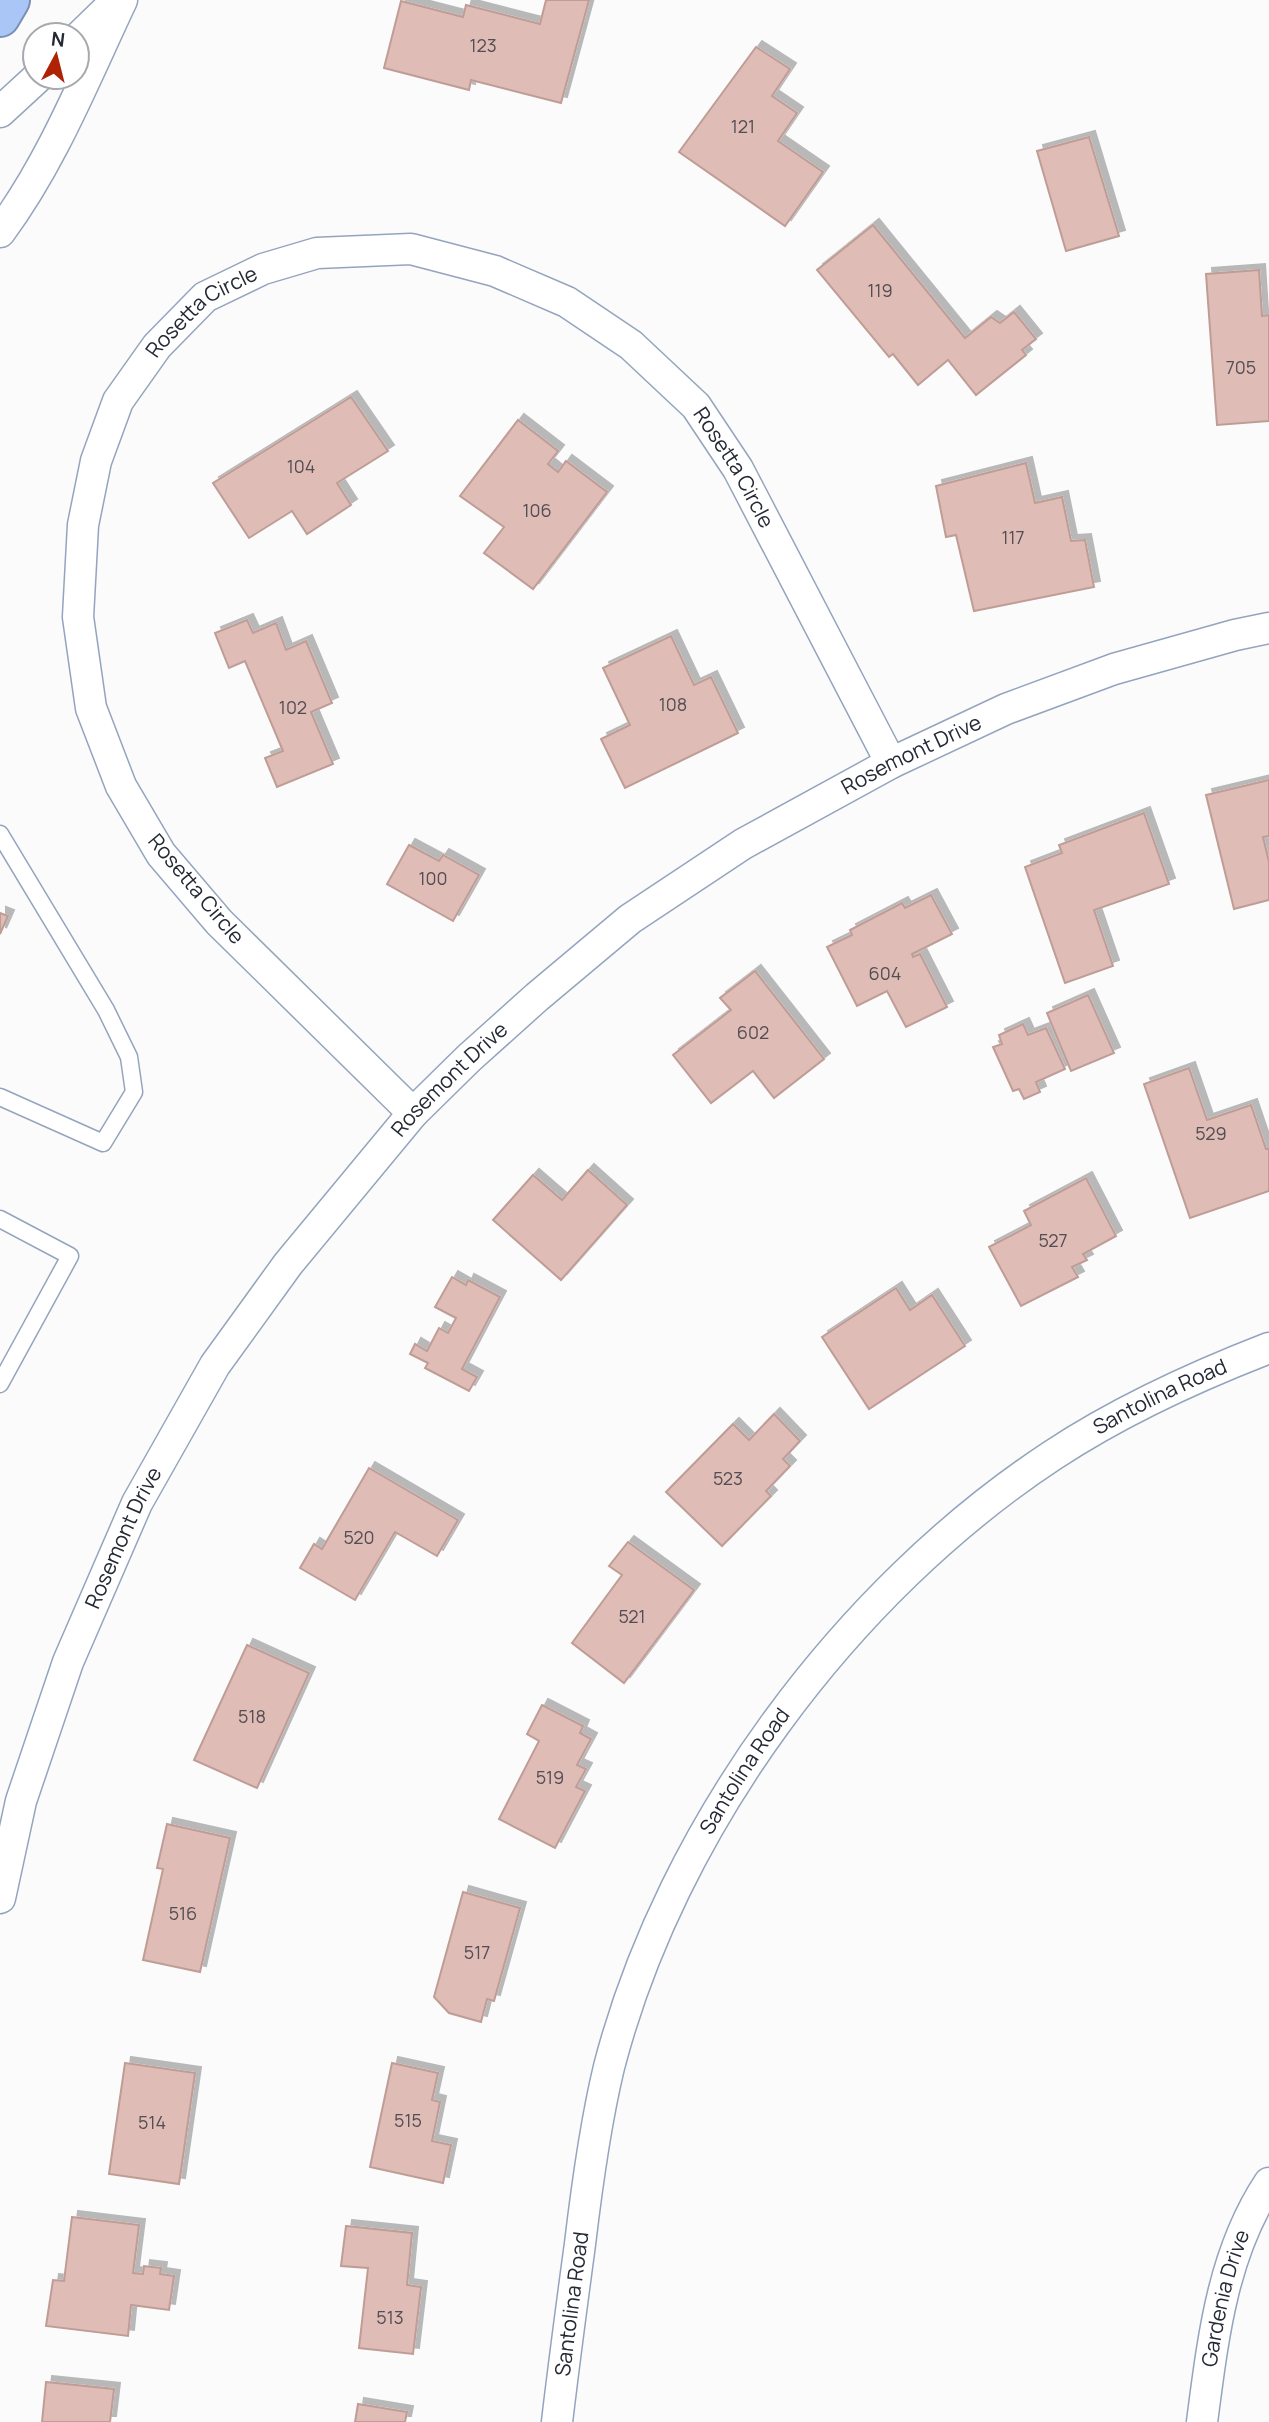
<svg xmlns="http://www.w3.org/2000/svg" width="1269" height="2422" viewBox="0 0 1269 2422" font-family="Manrope,sans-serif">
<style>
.building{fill:#dfbcb5;stroke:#bf9d96;stroke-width:2;filter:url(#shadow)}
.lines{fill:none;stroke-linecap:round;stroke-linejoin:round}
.lane-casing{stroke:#95a4be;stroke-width:19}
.street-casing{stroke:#95a4be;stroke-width:33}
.highway-casing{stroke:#7b8fb3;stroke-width:42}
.lane{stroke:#fff;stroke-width:16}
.street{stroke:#fff;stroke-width:30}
.highway{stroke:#aac6f7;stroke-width:38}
.labels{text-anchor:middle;stroke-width:6;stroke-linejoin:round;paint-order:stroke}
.number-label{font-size:18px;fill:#534e54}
.street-label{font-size:21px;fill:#242934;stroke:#fff}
</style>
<defs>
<filter id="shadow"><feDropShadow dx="6" dy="-6" stdDeviation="0" flood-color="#0004"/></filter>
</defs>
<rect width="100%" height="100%" fill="#fafbfa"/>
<g class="building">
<path d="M 546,0 L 589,0 L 561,103 L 471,80 L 469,90 L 384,68 L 401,1 L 463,17 L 466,5 L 540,24 Z"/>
<path d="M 756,47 L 790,69 L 772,96 L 797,113 L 778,141 L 823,172 L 785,226 L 679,152 Z"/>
<path d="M 1089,137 L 1119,236 L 1066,251 L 1037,151 Z"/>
<path d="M 873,225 L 965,338 L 991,317 L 1000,323 L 1014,312 L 1036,339 L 1022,350 L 1026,355 L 976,395 L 948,360 L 918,385 L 893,354 L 889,357 L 817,270 Z"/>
<path d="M 1259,270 L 1262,316 L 1269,315 L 1269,421 L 1217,425 L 1206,274 Z"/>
<path d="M 351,397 L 388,451 L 337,483 L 351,505 L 307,534 L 292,511 L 249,538 L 213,483 Z"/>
<path d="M 518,420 L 558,451 L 548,464 L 558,472 L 566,461 L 607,492 L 533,589 L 484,553 L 504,527 L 460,496 Z"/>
<path d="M 1026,463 L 1035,503 L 1062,497 L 1071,541 L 1085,540 L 1094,587 L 974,611 L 956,535 L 946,537 L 936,486 Z"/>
<path d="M 247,620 L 253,633 L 276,623 L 286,650 L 306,641 L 332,703 L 311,712 L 333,764 L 277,787 L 265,758 L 283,751 L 245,661 L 229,668 L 215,633 Z"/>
<path d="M 671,636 L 694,685 L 711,677 L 738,733 L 625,788 L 601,739 L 630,725 L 603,668 Z"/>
<path d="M 1269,780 L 1269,836 L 1263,837 L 1269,862 L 1269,900 L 1234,909 L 1206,795 Z"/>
<path d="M 1144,813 L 1169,884 L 1094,910 L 1113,966 L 1065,983 L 1025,867 L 1062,853 L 1059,845 Z"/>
<path d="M 409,845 L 439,861 L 443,855 L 479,875 L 453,921 L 387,884 Z"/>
<path d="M 931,895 L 952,934 L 912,954 L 913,957 L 920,954 L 947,1007 L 906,1027 L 887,991 L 857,1006 L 827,947 L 852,935 L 850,930 L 902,903 L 905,908 Z"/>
<path d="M 0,913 L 8,916 L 0,934 Z"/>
<path d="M 755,971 L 824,1059 L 774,1098 L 753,1071 L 711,1103 L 673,1055 L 731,1010 L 720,998 Z"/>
<path d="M 1088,995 L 1114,1053 L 1071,1071 L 1047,1013 Z"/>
<path d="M 1023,1024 L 1028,1035 L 1046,1028 L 1065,1069 L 1036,1082 L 1040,1092 L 1024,1099 L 1019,1089 L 1013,1091 L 993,1047 L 1002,1044 L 999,1035 Z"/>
<path d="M 1189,1068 L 1207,1120 L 1251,1105 L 1266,1149 L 1269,1149 L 1269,1191 L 1190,1218 L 1144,1084 Z"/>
<path d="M 588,1170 L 627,1205 L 561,1280 L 493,1220 L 533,1175 L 562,1200 Z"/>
<path d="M 1086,1178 L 1116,1236 L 1083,1254 L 1087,1260 L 1072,1267 L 1078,1277 L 1021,1306 L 989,1247 L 1031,1225 L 1024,1211 Z"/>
<path d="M 452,1277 L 466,1285 L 468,1280 L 500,1297 L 462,1369 L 477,1377 L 469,1391 L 425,1368 L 428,1363 L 410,1354 L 415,1344 L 427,1351 L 439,1328 L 448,1333 L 456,1318 L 435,1307 Z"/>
<path d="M 896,1288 L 910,1310 L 932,1295 L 965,1346 L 869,1409 L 822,1337 Z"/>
<path d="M 774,1414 L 800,1441 L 783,1459 L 790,1466 L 766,1491 L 771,1496 L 722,1546 L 666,1492 L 733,1424 L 749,1440 Z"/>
<path d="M 369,1468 L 458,1520 L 437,1556 L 395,1532 L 355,1600 L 300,1568 L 314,1544 L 322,1549 Z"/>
<path d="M 628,1542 L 694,1590 L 624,1683 L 572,1643 L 622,1575 L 609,1566 Z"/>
<path d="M 247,1645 L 309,1673 L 257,1788 L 194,1760 Z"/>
<path d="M 542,1705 L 583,1726 L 580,1733 L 591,1739 L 577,1765 L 586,1769 L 576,1787 L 585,1791 L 555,1848 L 499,1819 L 539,1741 L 527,1734 Z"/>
<path d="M 167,1824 L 230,1838 L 200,1972 L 143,1960 L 163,1869 L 157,1868 Z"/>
<path d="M 463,1892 L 520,1908 L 494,2001 L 487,1999 L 481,2022 L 449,2013 L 434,1997 Z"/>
<path d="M 125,2063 L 195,2073 L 179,2184 L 109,2174 Z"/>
<path d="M 392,2063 L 438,2073 L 432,2100 L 440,2102 L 432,2141 L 451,2145 L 443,2183 L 370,2167 Z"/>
<path d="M 72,2217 L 139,2225 L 133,2273 L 143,2274 L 144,2266 L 161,2268 L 160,2274 L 174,2276 L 169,2310 L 131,2305 L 128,2336 L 46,2326 L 53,2280 L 64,2281 Z"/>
<path d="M 346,2226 L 412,2233 L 407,2285 L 421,2287 L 413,2354 L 359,2348 L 368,2268 L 341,2266 Z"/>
<path d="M 46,2382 L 114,2389 L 110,2422 L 42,2422 Z"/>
<path d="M 358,2404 L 407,2412 L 405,2422 L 355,2422 Z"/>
</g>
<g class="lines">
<g class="lane-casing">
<g id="lane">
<path d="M 0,834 L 106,1010 L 129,1057 L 134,1092 L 103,1143 L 0,1097"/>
<path d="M 0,1219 L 70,1256 L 0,1384"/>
</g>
</g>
<g class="street-casing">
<g id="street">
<path d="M 77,39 L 112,5"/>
<path d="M 0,112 L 38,77"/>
<path d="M 0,232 C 52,162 85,78 122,0"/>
<path id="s1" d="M 413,1113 L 219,922 L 161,854 L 121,786 L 91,708 L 78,617 L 83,525 L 96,461 L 118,401 L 157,346 L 205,297 L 263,269 L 317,253 L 411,249 L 495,271 L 567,302 L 631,345 L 696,406 L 738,469 L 891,763"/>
<path id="s2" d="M 0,1898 L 21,1801 L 68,1662 L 137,1503 L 215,1365 L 288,1264 L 413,1113 L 469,1058 L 537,997 L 630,919 L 743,844 L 891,763 L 1006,709 L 1114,669 L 1235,635 L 1269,628"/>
<path id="s3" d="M 557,2422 C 564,2363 572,2303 580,2244 C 587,2185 595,2125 609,2067 C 671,1827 846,1591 1053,1455 C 1120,1411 1194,1377 1269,1348"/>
<path id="s4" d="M 1202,2422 C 1213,2339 1222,2254 1269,2183"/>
</g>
</g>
<g class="highway-casing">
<path id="highway" d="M 0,17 L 10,0"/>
</g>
<use href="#lane" class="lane"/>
<use href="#street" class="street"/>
<use href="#highway" class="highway"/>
</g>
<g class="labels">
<g class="number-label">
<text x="483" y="52">123</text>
<text x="743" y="133">121</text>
<text x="880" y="297">119</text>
<text x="1241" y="374">705</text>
<text x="301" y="473">104</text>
<text x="537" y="517">106</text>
<text x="1013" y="544">117</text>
<text x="673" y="711">108</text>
<text x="293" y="714">102</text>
<text x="433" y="885">100</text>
<text x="885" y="980">604</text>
<text x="753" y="1039">602</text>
<text x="1211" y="1140">529</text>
<text x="1053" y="1247">527</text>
<text x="728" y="1485">523</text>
<text x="359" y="1544">520</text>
<text x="632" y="1623">521</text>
<text x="252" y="1723">518</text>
<text x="550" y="1784">519</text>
<text x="183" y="1920">516</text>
<text x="477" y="1959">517</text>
<text x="408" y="2127">515</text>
<text x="152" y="2129">514</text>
<text x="390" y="2324">513</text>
</g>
<g class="street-label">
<text dy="7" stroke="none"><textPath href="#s1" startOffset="962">Rosetta Circle</textPath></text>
<text dy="7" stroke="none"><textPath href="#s1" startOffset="1592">Rosetta Circle</textPath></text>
<text dy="7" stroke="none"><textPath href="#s2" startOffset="1516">Rosemont Drive</textPath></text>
<text transform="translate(196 889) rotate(50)" y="7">Rosetta Circle</text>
<text dy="7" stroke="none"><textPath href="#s2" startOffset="948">Rosemont Drive</textPath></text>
<text dy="7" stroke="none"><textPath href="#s3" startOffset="1253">Santolina Road</textPath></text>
<text dy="7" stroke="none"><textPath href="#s2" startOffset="382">Rosemont Drive</textPath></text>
<text dy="7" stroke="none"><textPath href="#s3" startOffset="686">Santolina Road</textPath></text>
<text dy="7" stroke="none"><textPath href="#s4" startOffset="126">Gardenia Drive</textPath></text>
<text dy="7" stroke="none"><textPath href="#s3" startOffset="119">Santolina Road</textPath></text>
</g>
</g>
<g transform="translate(56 56) rotate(7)"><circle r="33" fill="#ffffff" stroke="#a7a9ae" stroke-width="2"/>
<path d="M0-5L12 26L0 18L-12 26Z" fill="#af2204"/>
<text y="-10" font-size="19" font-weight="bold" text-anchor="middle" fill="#242934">N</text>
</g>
</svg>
